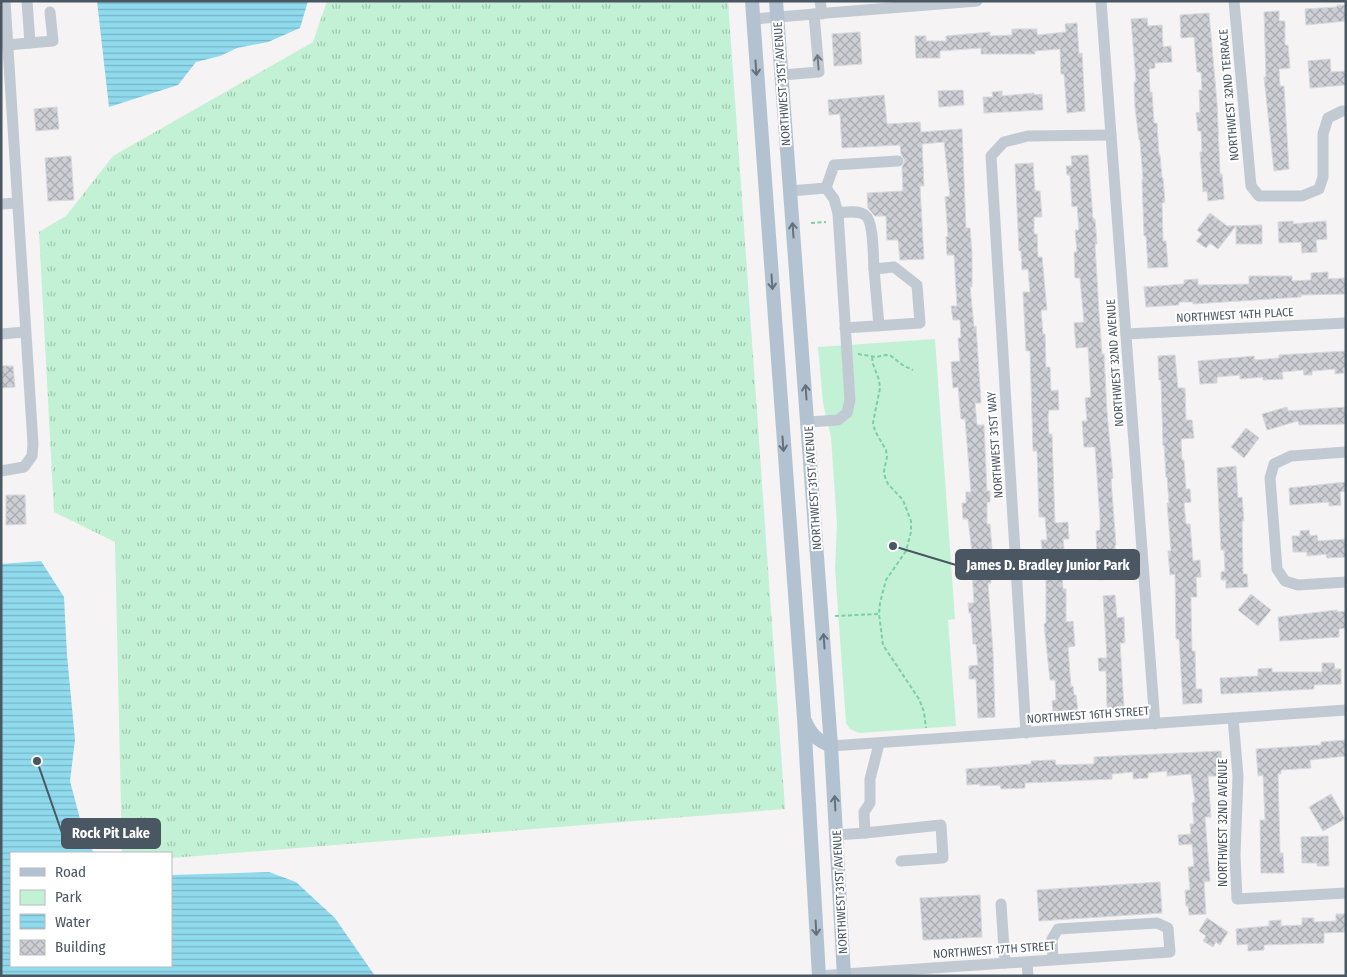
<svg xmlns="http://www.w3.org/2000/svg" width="1347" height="977" viewBox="0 0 1347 977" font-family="'Fira Sans Condensed',sans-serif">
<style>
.grass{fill:url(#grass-tufts)}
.park{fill:#c3f1d5}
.water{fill:url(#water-rules)}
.building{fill:url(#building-cross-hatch);stroke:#d7d9de}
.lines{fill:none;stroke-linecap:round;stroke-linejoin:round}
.path{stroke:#7ad0a6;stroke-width:2;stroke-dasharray:4 2.5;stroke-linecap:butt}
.minor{stroke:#c1cad2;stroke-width:11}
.major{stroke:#b3c2d1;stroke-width:14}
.oneway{stroke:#6e7983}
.oneway2{stroke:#64717d}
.labels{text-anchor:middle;stroke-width:4;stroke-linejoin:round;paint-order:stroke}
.street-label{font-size:12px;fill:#4a5661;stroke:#fff}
.leader{fill:none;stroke:#4a5661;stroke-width:2}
.callout-dot{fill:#4a5661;stroke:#fff;stroke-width:2}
.callout{fill:#4a5661;stroke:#4a5661;stroke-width:2}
.callout-label{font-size:14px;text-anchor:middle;font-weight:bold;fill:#fff}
</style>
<defs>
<pattern id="grass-tufts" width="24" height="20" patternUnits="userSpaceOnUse" patternTransform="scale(1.25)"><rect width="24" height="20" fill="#c3f1d5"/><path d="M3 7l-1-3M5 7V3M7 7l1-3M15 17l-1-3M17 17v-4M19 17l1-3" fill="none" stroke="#a0c6b0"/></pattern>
<pattern id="water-rules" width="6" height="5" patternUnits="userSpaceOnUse" patternTransform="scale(1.25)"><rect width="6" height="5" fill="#90daee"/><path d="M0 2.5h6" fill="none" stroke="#78b4c4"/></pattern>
<pattern id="building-cross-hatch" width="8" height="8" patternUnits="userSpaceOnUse" patternTransform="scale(1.25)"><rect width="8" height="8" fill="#cdcfd5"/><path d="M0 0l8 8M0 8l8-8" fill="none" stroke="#a8abb0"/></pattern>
</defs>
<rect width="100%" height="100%" fill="#f5f3f3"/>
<path class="grass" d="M 327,1 L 728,1 L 785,809 L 171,858 L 171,853 L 122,853 L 115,542 L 54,512 L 39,232 L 66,216 L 113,156 L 313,42 Z"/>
<path class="park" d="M 935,339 L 955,619 L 948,620 L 956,726 L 859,733 L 850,729 L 846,723 L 835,568 L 837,524 L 831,437 L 823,403 L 818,347 Z"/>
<g class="water">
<path d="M 97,1 L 308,1 L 300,28 L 268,42 L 237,48 L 220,56 L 196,62 L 178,85 L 109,107 Z"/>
<path d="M 41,561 L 64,597 L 67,655 L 75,740 L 70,781 L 85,838 L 94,853 L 11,853 L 11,966 L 171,966 L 171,875 L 269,872 L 296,882 L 335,918 L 375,976 L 1,976 L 1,564 Z"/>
</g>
<g class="building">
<path d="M 1337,5 L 1346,5 L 1346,21 L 1306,25 L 1305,9 L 1337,7 Z"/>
<path d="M 1279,11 L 1279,21 L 1285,21 L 1285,45 L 1288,45 L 1290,68 L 1279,69 L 1280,86 L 1284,86 L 1289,169 L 1274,171 L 1264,77 L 1266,77 L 1264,12 Z"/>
<path d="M 1209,13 L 1217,103 L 1220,174 L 1222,174 L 1224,199 L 1208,201 L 1207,191 L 1203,192 L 1200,152 L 1202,152 L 1201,131 L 1198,131 L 1196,113 L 1200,112 L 1199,90 L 1202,90 L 1201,72 L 1197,72 L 1194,37 L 1181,38 L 1180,15 Z"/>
<path d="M 1147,18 L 1148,26 L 1162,25 L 1163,47 L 1171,46 L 1172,62 L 1155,63 L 1155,68 L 1149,69 L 1150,92 L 1152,92 L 1154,123 L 1157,123 L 1159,155 L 1160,155 L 1162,178 L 1163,178 L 1165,202 L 1162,203 L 1163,241 L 1166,241 L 1168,267 L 1148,268 L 1146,236 L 1144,236 L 1142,179 L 1143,179 L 1140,140 L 1139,140 L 1135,107 L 1134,82 L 1136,82 L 1131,19 Z"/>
<path d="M 1077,23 L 1079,54 L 1082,53 L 1085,111 L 1067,113 L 1064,74 L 1061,74 L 1060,49 L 1035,51 L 1035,54 L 981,54 L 981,48 L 940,51 L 940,58 L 916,58 L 915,36 L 926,36 L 926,41 L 946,41 L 946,36 L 990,32 L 990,36 L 1012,35 L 1012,29 L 1037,29 L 1037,35 L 1066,32 L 1065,24 Z"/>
<path d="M 860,32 L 862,64 L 834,66 L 832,34 Z"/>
<path d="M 1330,59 L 1331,72 L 1346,71 L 1346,85 L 1310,88 L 1308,61 Z"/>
<path d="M 963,90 L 964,105 L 939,107 L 938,91 Z"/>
<path d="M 1002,91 L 1002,96 L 1034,93 L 1034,95 L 1042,94 L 1043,110 L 984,113 L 983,97 L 993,97 L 992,92 Z"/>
<path d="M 884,95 L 887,124 L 920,122 L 921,132 L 962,129 L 966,228 L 970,228 L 972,253 L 972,287 L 970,287 L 974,327 L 976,326 L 981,403 L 975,403 L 977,425 L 984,425 L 987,491 L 990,491 L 990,502 L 987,502 L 987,524 L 990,524 L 992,550 L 988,550 L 991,583 L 988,583 L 993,652 L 995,717 L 978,718 L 976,679 L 969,679 L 969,666 L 978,665 L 976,644 L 973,644 L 971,613 L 969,613 L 968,603 L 974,603 L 972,570 L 974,569 L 968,519 L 963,519 L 962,503 L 966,503 L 966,492 L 971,492 L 965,419 L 961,419 L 958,387 L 953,388 L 951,362 L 960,361 L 958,338 L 961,338 L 960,320 L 953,320 L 951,306 L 957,306 L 954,255 L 947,255 L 946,237 L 948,236 L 945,197 L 950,196 L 944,142 L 922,144 L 924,186 L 920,186 L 924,259 L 900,260 L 898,240 L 887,240 L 886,216 L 875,216 L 868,208 L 867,193 L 903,191 L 902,167 L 905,161 L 901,154 L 900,145 L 842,148 L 840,114 L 829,115 L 828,100 Z"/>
<path d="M 57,107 L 59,129 L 36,131 L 34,109 Z"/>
<path d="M 1088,155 L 1093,219 L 1095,219 L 1097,244 L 1095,244 L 1099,313 L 1102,354 L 1104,354 L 1107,412 L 1113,478 L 1111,479 L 1116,545 L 1115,545 L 1116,579 L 1098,580 L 1096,531 L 1100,530 L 1100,520 L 1095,447 L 1084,447 L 1082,421 L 1087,421 L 1085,398 L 1091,397 L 1088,347 L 1076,348 L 1074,323 L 1084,322 L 1080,278 L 1075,278 L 1074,252 L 1077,252 L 1075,230 L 1079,230 L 1077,206 L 1072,207 L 1070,175 L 1067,175 L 1066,166 L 1072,166 L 1071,156 Z"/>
<path d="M 71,156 L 74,200 L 48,201 L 45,158 Z"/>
<path d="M 1033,163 L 1035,191 L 1040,191 L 1042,217 L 1034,217 L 1034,234 L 1037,234 L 1038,257 L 1042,257 L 1047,310 L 1041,310 L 1043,334 L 1045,334 L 1046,367 L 1050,367 L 1051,391 L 1058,390 L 1059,410 L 1049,410 L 1048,417 L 1049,434 L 1052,434 L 1055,523 L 1068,522 L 1069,539 L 1063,539 L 1064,549 L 1060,549 L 1063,589 L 1066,589 L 1066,622 L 1073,621 L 1075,646 L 1068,647 L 1071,687 L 1073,686 L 1074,695 L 1076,695 L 1078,711 L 1053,713 L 1052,701 L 1056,700 L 1055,680 L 1050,680 L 1044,624 L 1046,623 L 1046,580 L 1041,540 L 1047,540 L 1045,517 L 1039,517 L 1037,451 L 1033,451 L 1030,351 L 1026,351 L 1023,292 L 1030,292 L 1028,269 L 1022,270 L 1021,251 L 1019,251 L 1015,164 Z"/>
<path d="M 1210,213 L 1227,226 L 1262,225 L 1262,244 L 1236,244 L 1236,226 L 1218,249 L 1210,243 L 1206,248 L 1196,241 L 1202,234 L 1197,230 Z"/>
<path d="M 1293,221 L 1293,224 L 1326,221 L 1327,239 L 1316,240 L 1317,252 L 1302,253 L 1301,242 L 1279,243 L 1278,222 Z"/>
<path d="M 1328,272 L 1328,279 L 1346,278 L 1346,294 L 1301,295 L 1301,297 L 1193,304 L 1193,302 L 1179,302 L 1179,305 L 1146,307 L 1144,287 L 1184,284 L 1184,280 L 1198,279 L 1198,285 L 1249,284 L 1249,276 L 1292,276 L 1292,281 L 1311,280 L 1311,273 Z"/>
<path d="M 1346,351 L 1346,368 L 1343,368 L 1344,373 L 1335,374 L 1335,369 L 1312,371 L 1312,375 L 1304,375 L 1303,370 L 1282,372 L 1283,379 L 1263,380 L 1263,377 L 1240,379 L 1240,375 L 1217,377 L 1217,383 L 1200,384 L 1198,361 L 1254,356 L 1255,360 L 1279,358 L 1279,355 Z"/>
<path d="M 1175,355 L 1178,388 L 1185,388 L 1186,420 L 1192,420 L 1194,438 L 1181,439 L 1182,460 L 1184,460 L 1186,489 L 1190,489 L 1191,502 L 1184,503 L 1186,524 L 1190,524 L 1193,561 L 1200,560 L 1201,577 L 1196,577 L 1197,597 L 1191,597 L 1191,606 L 1192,651 L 1195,651 L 1196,689 L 1202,689 L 1202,703 L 1183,704 L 1179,639 L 1176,639 L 1175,574 L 1170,575 L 1168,551 L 1171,551 L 1167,503 L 1169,503 L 1167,477 L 1166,477 L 1164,445 L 1163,446 L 1161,380 L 1159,380 L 1158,356 Z"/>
<path d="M 1,366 L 13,366 L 15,387 L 1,388 Z"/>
<path d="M 1287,407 L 1288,411 L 1346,407 L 1346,424 L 1299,425 L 1298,421 L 1267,430 L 1262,414 Z"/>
<path d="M 1246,428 L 1259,438 L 1244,458 L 1231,447 Z"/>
<path d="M 1236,466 L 1238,498 L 1242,497 L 1244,521 L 1242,521 L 1243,574 L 1247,574 L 1248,587 L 1226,588 L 1226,580 L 1221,580 L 1221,572 L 1225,571 L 1224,550 L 1221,550 L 1217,468 Z"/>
<path d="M 1346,482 L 1346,491 L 1340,492 L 1341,505 L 1329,506 L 1329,502 L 1290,505 L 1289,488 Z"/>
<path d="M 6,495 L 25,495 L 26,524 L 6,525 Z"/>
<path d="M 1309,530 L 1310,536 L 1317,535 L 1318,541 L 1346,539 L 1346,557 L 1327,558 L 1326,554 L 1307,556 L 1307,552 L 1293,552 L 1292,536 L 1300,536 L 1300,531 Z"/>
<path d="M 1251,594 L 1271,610 L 1258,626 L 1238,610 Z"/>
<path d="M 1115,595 L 1117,618 L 1124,617 L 1125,643 L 1120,643 L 1124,708 L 1107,709 L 1106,671 L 1099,671 L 1098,658 L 1107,658 L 1103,596 Z"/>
<path d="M 1337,610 L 1337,612 L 1346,611 L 1346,628 L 1339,629 L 1339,637 L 1280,641 L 1278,617 Z"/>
<path d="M 1322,663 L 1334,663 L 1335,669 L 1341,669 L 1341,684 L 1314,685 L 1314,689 L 1221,694 L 1220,678 L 1258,676 L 1258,669 L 1272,668 L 1272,672 L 1322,672 Z"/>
<path d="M 1346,740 L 1346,756 L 1310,760 L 1311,768 L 1281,770 L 1281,774 L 1278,774 L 1280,853 L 1283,853 L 1284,873 L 1261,873 L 1260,820 L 1265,820 L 1263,775 L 1258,776 L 1256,749 L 1321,745 L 1321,742 Z"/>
<path d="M 1221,751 L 1222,761 L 1217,761 L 1218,776 L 1208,776 L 1211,817 L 1205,817 L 1210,881 L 1204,882 L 1206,914 L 1189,915 L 1188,906 L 1186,906 L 1185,890 L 1190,890 L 1188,867 L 1194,866 L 1192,844 L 1179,845 L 1178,835 L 1191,834 L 1190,824 L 1194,824 L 1192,803 L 1195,802 L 1191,774 L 1167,776 L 1167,771 L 1148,773 L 1148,778 L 1133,779 L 1133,772 L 1112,774 L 1112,779 L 1025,783 L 1025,788 L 1001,789 L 1000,785 L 980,786 L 980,784 L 967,785 L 966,769 L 1031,764 L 1031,761 L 1055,760 L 1056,765 L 1094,764 L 1094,757 Z"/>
<path d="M 1331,794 L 1345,819 L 1323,831 L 1309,807 Z"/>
<path d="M 1328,836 L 1329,866 L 1317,866 L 1317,863 L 1302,863 L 1301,837 Z"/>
<path d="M 1160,882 L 1162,913 L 1039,921 L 1037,890 Z"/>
<path d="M 980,895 L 982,937 L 923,940 L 920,898 Z"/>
<path d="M 1336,914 L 1346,914 L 1346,932 L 1324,933 L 1324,943 L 1264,945 L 1264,950 L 1248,951 L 1248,944 L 1237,945 L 1236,929 L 1269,926 L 1269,921 L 1281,920 L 1281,926 L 1302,925 L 1302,918 L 1314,918 L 1314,922 L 1336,921 Z"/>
<path d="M 1207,918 L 1228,932 L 1220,945 L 1216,942 L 1213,947 L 1203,941 L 1206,936 L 1199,931 Z"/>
</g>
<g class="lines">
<g class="path">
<path d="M 811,223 L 826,222"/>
<path d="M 858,354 L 876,357 L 886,355 L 891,356 L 904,366 L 913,370"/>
<path d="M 872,357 L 873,364 L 879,380 L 880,388 L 873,423 L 875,431 L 886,450 L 887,457 L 884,471 L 885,477 L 888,484 L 903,500 L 911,521 L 911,532 L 906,551 L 886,580 L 880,603 L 879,614 L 883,645 L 919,699 L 924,712 L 926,728"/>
<path d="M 835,616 L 878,614"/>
</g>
<g class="minor">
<path d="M 27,1 L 30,43"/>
<path d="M 820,1 L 822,14"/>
<path d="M 1101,1 L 1155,724"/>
<path d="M 1234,1 L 1251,186 L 1259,196 L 1302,196 L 1319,189 L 1323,177 L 1323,134 L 1328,118 L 1342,111 L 1346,111"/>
<path d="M 753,19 L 977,1"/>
<path d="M 7,45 L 53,41 L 50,12"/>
<path d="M 782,75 L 819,72 L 814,14"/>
<path d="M 826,188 L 834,165 L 898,161"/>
<path d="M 790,191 L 826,188 L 834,199 L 838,213 L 850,400 L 847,413 L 838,420 L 808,422"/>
<path d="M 1,204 L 17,203"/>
<path d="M 838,213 C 846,212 858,210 865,215 C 874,221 873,257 874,269"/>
<path d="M 845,328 L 920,323 L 917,285 L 894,267 L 874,269 L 879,326"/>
<path d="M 1,334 L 25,332"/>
<path d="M 1126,334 L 1346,323"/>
<path d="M 1346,452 L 1291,456 L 1274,464 L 1270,478 L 1277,569 L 1285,581 L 1298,585 L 1346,582"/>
<path d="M 1,471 L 24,467 L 32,456 L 33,444 L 5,1"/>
<path d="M 1233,718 L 1238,776 L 1235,855 L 1237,899 L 1346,893"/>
<path d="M 1026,733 L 991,156 L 1004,142 L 1028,136 L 1111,135"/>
<path d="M 831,746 L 1346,710"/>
<path d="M 865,833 L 941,825 L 943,858 L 901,861"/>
<path d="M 836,835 L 865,833 L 864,812 L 870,803 L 870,779 L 879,744"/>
<path d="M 1001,904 L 1005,963"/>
<path d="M 1027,962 L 1028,976"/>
<path d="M 819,976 L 859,973 L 1170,952 L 1168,928 L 1157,923 L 1058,929 L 1052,939 L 1053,960"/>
</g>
<g class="major">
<path d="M 752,1 L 804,718 L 819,976"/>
<path d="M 776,1 L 831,746 L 844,976"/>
<path d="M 805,721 C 811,735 817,740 831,746"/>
</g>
</g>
<defs><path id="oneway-shaft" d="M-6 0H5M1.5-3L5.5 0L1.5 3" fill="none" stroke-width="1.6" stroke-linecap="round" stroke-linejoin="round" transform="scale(1.25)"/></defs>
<use class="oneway" href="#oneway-shaft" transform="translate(818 62) rotate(-95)"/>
<g class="oneway2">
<use href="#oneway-shaft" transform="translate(756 68) rotate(86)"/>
<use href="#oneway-shaft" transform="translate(793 230) rotate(-94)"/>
<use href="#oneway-shaft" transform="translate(772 282) rotate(86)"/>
<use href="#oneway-shaft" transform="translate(806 392) rotate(-94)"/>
<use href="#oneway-shaft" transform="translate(783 444) rotate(86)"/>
<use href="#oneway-shaft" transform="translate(824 641) rotate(-94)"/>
<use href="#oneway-shaft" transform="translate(835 803) rotate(-93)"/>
<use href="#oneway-shaft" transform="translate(816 928) rotate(87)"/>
</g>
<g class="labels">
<g class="street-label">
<text transform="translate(782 84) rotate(-94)" y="4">NORTHWEST 31ST AVENUE</text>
<text transform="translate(1229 95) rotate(-95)" y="4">NORTHWEST 32ND TERRACE</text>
<text transform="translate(1235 315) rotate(-3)" y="4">NORTHWEST 14TH PLACE</text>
<text transform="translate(1115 363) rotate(-94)" y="4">NORTHWEST 32ND AVENUE</text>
<text transform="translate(995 445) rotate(-94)" y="4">NORTHWEST 31ST WAY</text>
<text transform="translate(813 488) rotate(-94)" y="4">NORTHWEST 31ST AVENUE</text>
<text transform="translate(1088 715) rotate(-4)" y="4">NORTHWEST 16TH STREET</text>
<text transform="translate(1223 823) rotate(-90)" y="4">NORTHWEST 32ND AVENUE</text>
<text transform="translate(840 892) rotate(-93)" y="4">NORTHWEST 31ST AVENUE</text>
<text transform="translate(994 950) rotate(-4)" y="4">NORTHWEST 17TH STREET</text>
</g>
</g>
<path class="leader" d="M893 546L956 565M37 761L62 833"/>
<g class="callout-dot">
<circle cx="893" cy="546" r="5"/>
<circle cx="37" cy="761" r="5"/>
</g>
<g class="callout">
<rect x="956" y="550" width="183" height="29" rx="5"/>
<rect x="62" y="819" width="98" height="29" rx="5"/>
</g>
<g class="callout-label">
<text x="1048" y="570">James D. Bradley Junior Park</text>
<text x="111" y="838">Rock Pit Lake</text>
</g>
<rect width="1347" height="977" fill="none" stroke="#4a5661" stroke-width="5"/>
<rect x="10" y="852" width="162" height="115" fill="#ffffff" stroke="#b7bbc0"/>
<rect x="20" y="868" width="25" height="8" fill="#b3c2d1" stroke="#b7bbc0"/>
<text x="55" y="877" font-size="15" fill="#4a5661">Road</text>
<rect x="20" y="890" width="25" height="15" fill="#c3f1d5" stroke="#b7bbc0"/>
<text x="55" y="902" font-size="15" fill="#4a5661">Park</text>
<rect x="20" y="914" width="25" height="15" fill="url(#water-rules)" stroke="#b7bbc0"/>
<text x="55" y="927" font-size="15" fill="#4a5661">Water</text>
<rect x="20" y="940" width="25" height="15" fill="url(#building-cross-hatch)" stroke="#b7bbc0"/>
<text x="55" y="952" font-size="15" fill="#4a5661">Building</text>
</svg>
